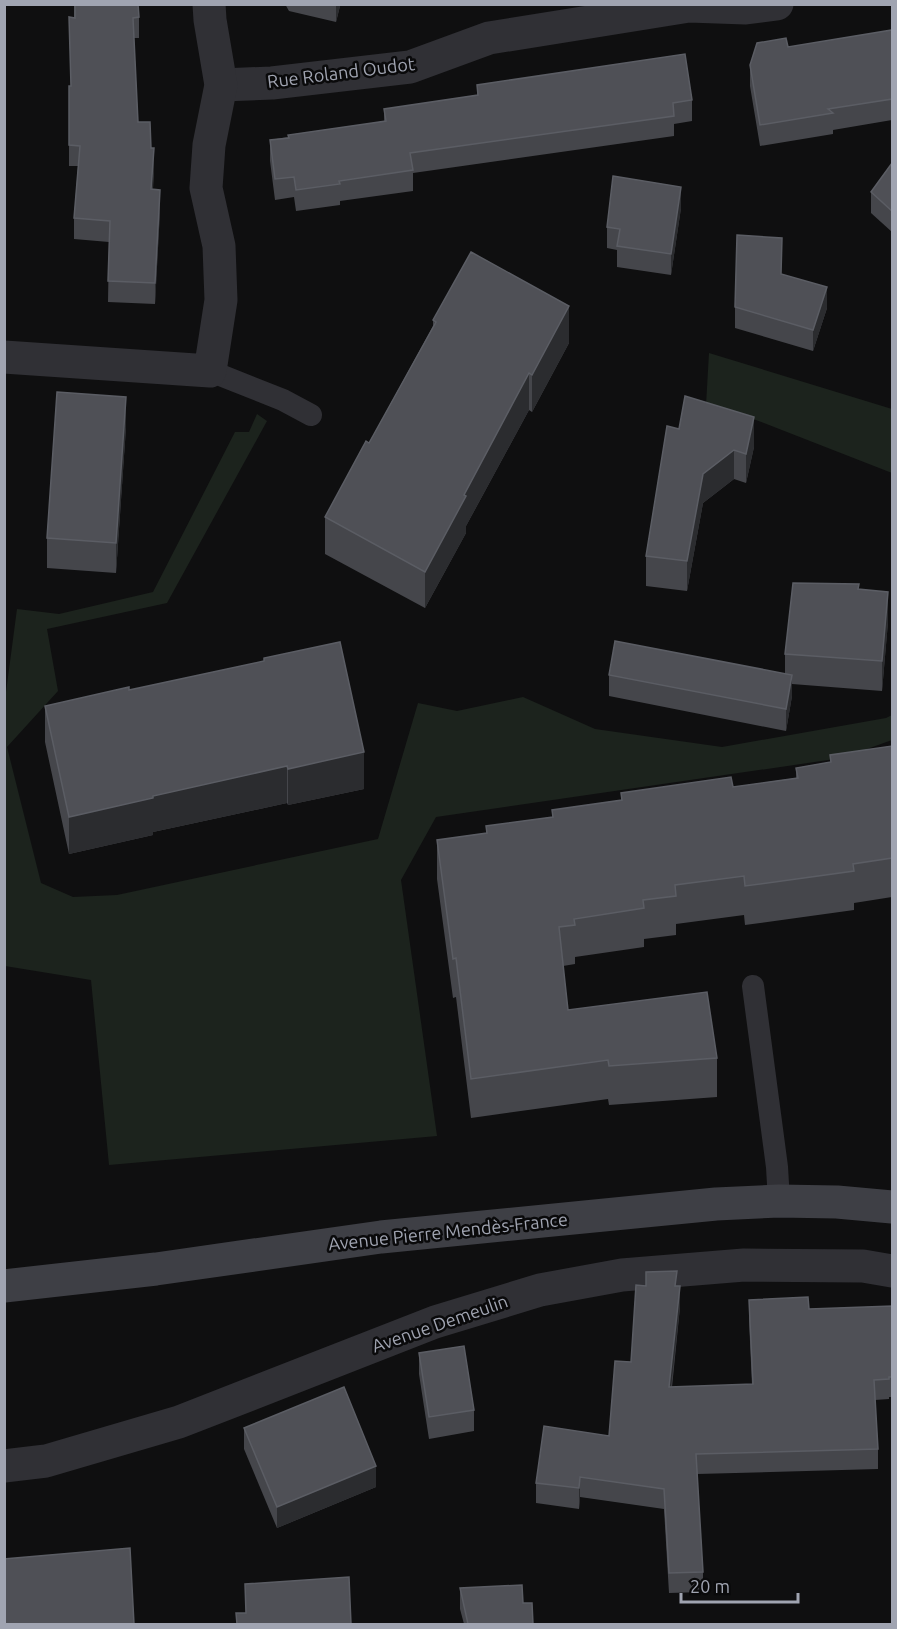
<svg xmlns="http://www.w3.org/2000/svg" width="897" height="1629" viewBox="0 0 897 1629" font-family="Ubuntu,sans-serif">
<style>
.green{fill:#1c231d}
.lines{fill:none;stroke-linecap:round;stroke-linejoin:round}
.lane{stroke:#303035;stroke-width:22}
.street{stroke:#303035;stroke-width:33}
.secondary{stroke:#3e3f45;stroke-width:33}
.wall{fill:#45464b}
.shaded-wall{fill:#2b2c2f}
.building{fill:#4f5056;stroke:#5b5d64;stroke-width:1.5}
.labels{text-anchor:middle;stroke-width:5;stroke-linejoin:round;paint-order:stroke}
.street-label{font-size:18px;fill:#a0a4b1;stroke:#0a0a0b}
</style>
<rect width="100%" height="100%" fill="#0f0f10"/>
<g class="green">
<path d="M 709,353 L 892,409 L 892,473 L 756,420 L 706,405 Z"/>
<path d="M 257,414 L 267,421 L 167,603 L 47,629 L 58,691 L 7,747 L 41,883 L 73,897 L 117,895 L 378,839 L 418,703 L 457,711 L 523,697 L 595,729 L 722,747 L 886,718 L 892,715 L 892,740 L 842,758 L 436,817 L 401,880 L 437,1136 L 109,1165 L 91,980 L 5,966 L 4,707 L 17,609 L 59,614 L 153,592 L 235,432 L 249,432 Z"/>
</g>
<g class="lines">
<g class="lane">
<path d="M 210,371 L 283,400 L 311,415"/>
<path d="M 753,986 L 777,1167 L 779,1201"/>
</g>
<g class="street">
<path d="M 221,85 L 272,83 L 410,67 L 489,38 L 689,6 L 746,8 L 777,4"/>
<path d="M 4,357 L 210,371 L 221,300 L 219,246 L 206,188 L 209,145 L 221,85 L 210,20 L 209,4"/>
<path d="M 4,1466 L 46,1461 L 179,1422 L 435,1322 L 540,1290 L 622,1275 L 744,1265 L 863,1266 L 892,1271"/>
</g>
<path class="secondary" d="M 4,1286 L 156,1269 L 381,1237 L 716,1204 L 779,1201 L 837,1202 L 892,1207"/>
</g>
<g class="wall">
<path d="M 74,4 L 139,17 L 139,38 L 134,38 L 138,122 L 151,148 L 154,169 L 153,189 L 160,211 L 155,304 L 108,302 L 109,242 L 74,239 L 74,218 L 78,166 L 69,166 L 69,86 L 71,86 L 69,17 L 74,18 Z"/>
<path d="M 285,4 L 351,4 L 340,6 L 336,22 L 289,11 Z"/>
<path d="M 892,30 L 892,120 L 833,130 L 833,134 L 760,146 L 750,86 L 750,65 L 788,47 Z"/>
<path d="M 477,85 L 692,100 L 692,121 L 674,124 L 674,136 L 413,173 L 413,191 L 340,201 L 340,205 L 296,211 L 294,197 L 275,200 L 270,161 L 270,140 L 384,121 L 384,109 L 477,95 Z"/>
<path d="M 892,163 L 892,232 L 871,213 L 871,192 Z"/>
<path d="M 681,208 L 671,275 L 617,267 L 617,250 L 607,248 L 607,227 Z"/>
<path d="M 782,275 L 827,308 L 813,351 L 735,328 L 735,307 Z"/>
<path d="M 433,320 L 569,343 L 532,412 L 529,410 L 466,526 L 466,533 L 425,608 L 325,554 L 325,517 L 369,443 L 433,326 Z"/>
<path d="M 667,426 L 754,447 L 746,483 L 734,479 L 703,503 L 687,591 L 646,586 L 646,556 Z"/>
<path d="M 126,427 L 116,573 L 47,568 L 47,538 Z"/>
<path d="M 859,589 L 888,622 L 882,691 L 792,684 L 792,696 L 786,731 L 609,696 L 609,675 L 785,674 L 785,654 Z"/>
<path d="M 264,658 L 364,789 L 288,805 L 287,803 L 153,832 L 153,835 L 69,854 L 45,742 L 45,706 L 129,690 L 264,661 Z"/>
<path d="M 892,746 L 892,897 L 854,903 L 854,910 L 745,925 L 744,915 L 676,924 L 676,935 L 644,939 L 644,947 L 575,957 L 575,964 L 563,966 L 568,1010 L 717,1058 L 717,1097 L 609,1105 L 608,1099 L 471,1118 L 456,997 L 453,998 L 437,879 L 437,840 L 486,833 L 486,826 L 552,817 L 552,810 L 621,800 L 621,793 L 733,787 L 796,778 L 796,768 L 830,762 L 830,755 Z"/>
<path d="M 677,1286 L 680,1307 L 672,1387 L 752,1385 L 749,1320 L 749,1300 L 809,1309 L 892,1306 L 892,1397 L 889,1397 L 889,1399 L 875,1400 L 878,1449 L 878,1469 L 697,1474 L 703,1572 L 703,1592 L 669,1593 L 664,1509 L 580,1497 L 579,1509 L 536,1503 L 536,1483 L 609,1436 L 631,1362 Z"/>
<path d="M 419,1353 L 474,1410 L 474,1431 L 429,1439 L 419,1374 Z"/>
<path d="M 244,1428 L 376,1487 L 277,1528 L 244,1449 Z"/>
<path d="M 460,1588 L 523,1603 L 533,1624 L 464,1624 L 460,1609 Z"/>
</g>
<g class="shaded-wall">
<path d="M 336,4 L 340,4 L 340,6 L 336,22 Z"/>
<path d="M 154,148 L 154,169 L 151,210 L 151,189 Z"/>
<path d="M 681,187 L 681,208 L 671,275 L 671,254 Z"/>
<path d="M 160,190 L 160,211 L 155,304 L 155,283 Z"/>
<path d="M 827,287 L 827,308 L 813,351 L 813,330 Z"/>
<path d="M 569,306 L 569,343 L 532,412 L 532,375 Z"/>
<path d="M 529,373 L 529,410 L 466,526 L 466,533 L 425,608 L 425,572 L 464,495 Z"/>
<path d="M 126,397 L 126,427 L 116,573 L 116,543 Z"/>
<path d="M 754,417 L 754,447 L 746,483 L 746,454 Z"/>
<path d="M 734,450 L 734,479 L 703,503 L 687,591 L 687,561 L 703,474 Z"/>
<path d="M 888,592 L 888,622 L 882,691 L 882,661 Z"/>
<path d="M 792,675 L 792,696 L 786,731 L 786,709 Z"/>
<path d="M 364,752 L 364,789 L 288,805 L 288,769 Z"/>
<path d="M 287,766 L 287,803 L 153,832 L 153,835 L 69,854 L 69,817 L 153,796 Z"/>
<path d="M 680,1286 L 680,1307 L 669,1407 L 669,1387 Z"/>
<path d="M 376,1466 L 376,1487 L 277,1528 L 277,1507 Z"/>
<path d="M 580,1477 L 580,1497 L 579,1509 L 579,1488 Z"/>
</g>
<g class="building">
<path d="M 75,4 L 138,4 L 139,17 L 133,18 L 138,122 L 150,122 L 151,148 L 154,148 L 151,189 L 160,190 L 155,283 L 108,281 L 110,221 L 74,218 L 80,146 L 69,145 L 69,86 L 71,86 L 69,17 L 75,18 Z"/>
<path d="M 892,30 L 892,99 L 828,109 L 833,113 L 760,125 L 750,65 L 757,43 L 786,38 L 788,47 Z"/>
<path d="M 685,54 L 692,100 L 673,103 L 674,116 L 410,153 L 413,170 L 339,181 L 340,184 L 296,190 L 294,177 L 275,179 L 270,140 L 289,138 L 288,135 L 386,121 L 384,109 L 478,95 L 477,85 Z"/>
<path d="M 892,163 L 892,211 L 871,192 Z"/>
<path d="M 613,176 L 681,187 L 671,254 L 617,246 L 620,229 L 607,227 Z"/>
<path d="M 737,235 L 782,238 L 781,274 L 827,287 L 813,330 L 735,307 Z"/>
<path d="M 471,252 L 569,306 L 532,375 L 529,373 L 464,495 L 466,496 L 425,572 L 325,517 L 366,441 L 369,443 L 436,322 L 433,320 Z"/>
<path d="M 57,392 L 126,397 L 116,543 L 47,538 Z"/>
<path d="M 685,396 L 754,417 L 746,454 L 734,450 L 703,474 L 687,561 L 646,556 L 667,426 L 679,429 Z"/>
<path d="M 793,583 L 859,584 L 858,589 L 888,592 L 882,661 L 785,654 Z"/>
<path d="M 615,641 L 792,675 L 786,709 L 609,675 Z"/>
<path d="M 340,642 L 364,752 L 288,769 L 287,766 L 153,796 L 153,798 L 69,817 L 45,706 L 129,687 L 129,690 L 264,661 L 264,658 Z"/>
<path d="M 892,746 L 892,858 L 853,864 L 854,871 L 745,886 L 744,876 L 675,885 L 676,896 L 643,900 L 644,908 L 574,919 L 575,925 L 559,927 L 568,1010 L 707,992 L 717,1058 L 609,1066 L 608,1060 L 471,1079 L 456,958 L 453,959 L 437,840 L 487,833 L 486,826 L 553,817 L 552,810 L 622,800 L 621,793 L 731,777 L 733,787 L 798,778 L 796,768 L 831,762 L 830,755 Z"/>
<path d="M 677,1271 L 675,1286 L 680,1286 L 669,1387 L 753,1384 L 749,1300 L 808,1297 L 809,1309 L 892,1306 L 892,1377 L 889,1377 L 889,1379 L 874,1380 L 878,1449 L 696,1454 L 703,1572 L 669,1573 L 664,1489 L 580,1477 L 579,1488 L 536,1483 L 544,1426 L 609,1436 L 615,1361 L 631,1362 L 636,1285 L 646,1286 L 646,1272 Z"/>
<path d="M 464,1346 L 474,1410 L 429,1417 L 419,1353 Z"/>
<path d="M 344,1387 L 376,1466 L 277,1507 L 244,1428 Z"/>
<path d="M 130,1548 L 134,1624 L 4,1624 L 4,1559 Z"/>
<path d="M 349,1577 L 351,1624 L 237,1624 L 236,1613 L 246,1613 L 245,1584 Z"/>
<path d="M 522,1585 L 523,1603 L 532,1603 L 533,1624 L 468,1624 L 460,1588 Z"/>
</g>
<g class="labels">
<g class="street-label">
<text transform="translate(341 73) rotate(-7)" y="6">Rue Roland Oudot</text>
<text transform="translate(448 1232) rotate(-6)" y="6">Avenue Pierre Mendès-France</text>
<text transform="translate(440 1324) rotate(-19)" y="6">Avenue Demeulin</text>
</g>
</g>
<rect width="897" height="1629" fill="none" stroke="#a0a4b1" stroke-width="12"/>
<path d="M681 1593v9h117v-9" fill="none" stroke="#a0a4b1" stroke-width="3"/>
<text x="690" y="1593" font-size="18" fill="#a0a4b1" stroke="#0a0a0b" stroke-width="4.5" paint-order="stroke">20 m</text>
</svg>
